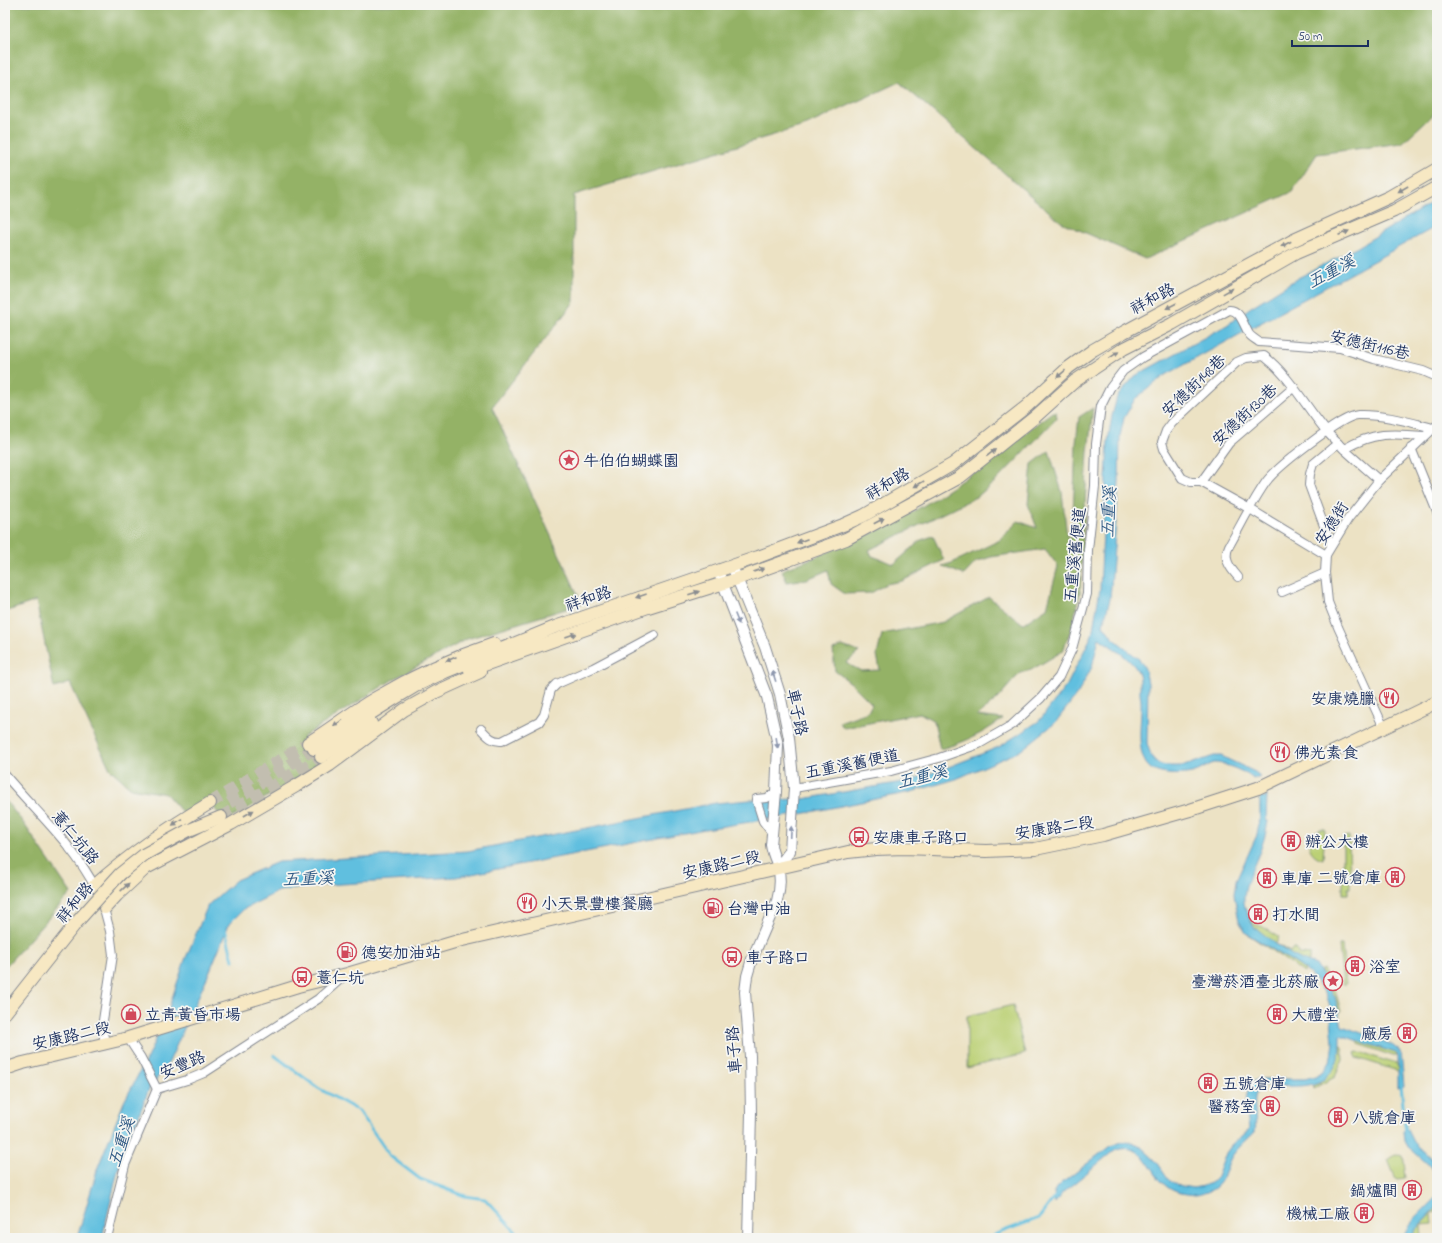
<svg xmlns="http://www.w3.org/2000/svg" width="1442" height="1243" viewBox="0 0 1442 1243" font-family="'Indie Flower','LXGW WenKai TC',sans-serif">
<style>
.green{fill:#bbd074;stroke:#6b8069}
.forest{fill:#94b266;stroke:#587062}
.water{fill:#61bfdf;stroke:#3e779e}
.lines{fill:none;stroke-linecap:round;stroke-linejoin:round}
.stream{stroke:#61bfdf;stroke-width:3}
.secondary-tunnel{stroke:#c2beb0;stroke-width:12;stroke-dasharray:12 6;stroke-linecap:butt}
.minor-casing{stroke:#848891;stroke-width:10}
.tertiary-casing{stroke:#848891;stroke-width:12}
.secondary-casing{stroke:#848891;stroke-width:14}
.minor{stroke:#fff;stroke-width:8}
.tertiary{stroke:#fff;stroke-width:10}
.secondary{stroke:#f7e8c3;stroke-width:12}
.secondary-bridge-casing{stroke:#848891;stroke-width:14;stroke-linecap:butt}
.secondary-bridge{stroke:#f7e8c3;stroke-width:12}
.oneway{fill:#898c90}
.oneway2{fill:#8d97ae}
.labels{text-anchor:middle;stroke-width:3.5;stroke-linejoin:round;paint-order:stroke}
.street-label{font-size:16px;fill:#1b2f5e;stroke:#f6f6f2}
.poi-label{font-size:16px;fill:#1b2f5e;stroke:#f6f6f2;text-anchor:start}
.water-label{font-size:17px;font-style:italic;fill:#305a85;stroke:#f6f6f2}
</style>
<rect width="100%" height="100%" fill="#f6f6f2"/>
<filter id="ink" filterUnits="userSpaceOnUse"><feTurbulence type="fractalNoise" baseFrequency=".025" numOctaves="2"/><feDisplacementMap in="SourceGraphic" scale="8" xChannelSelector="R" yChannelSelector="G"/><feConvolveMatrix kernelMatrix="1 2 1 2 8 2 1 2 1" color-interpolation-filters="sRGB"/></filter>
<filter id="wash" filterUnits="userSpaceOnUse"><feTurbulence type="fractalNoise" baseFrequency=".012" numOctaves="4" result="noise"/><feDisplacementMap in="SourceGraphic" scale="16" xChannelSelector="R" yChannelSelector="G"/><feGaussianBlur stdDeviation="0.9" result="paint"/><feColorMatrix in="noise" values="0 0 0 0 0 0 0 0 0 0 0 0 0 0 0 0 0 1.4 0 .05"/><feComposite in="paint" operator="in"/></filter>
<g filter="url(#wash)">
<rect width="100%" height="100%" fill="#ece2c4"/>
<g class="green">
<path d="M 1320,829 L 1325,829 L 1323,859 C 1306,855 1304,836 1320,829 Z"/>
<path d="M 1349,836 L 1350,888 L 1348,888 L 1348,894 L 1343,894 L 1343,837 Z"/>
<path d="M 1248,915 L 1254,924 L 1263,927 L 1279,937 L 1276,944 L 1290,952 L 1293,948 L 1299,952 L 1298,954 L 1311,955 L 1308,963 L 1288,953 L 1255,930 Z"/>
<path d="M 1246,933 L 1298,965 L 1305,970 L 1304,973 Z"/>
<path d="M 1339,945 L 1342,945 L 1346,984 L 1343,984 Z"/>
<path d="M 1323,969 L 1336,992 L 1341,1012 L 1338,1012 L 1335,997 L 1321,972 L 1321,970 Z"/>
<path d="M 1013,1005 L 1025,1054 L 967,1068 L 967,1016 Z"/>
<path d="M 1359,1041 L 1396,1053 L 1398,1056 L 1393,1056 L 1359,1044 Z"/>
<path d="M 1340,1045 L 1342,1047 L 1343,1059 L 1335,1077 L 1314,1088 L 1313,1085 L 1323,1081 L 1340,1052 Z"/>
<path d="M 1357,1052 L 1397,1064 L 1398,1071 L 1357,1058 L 1355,1053 Z"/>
<path d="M 1400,1154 L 1403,1155 L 1405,1169 L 1404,1169 L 1405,1178 L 1398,1179 L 1395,1177 L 1388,1160 L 1394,1156 Z"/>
<path d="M 1437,1207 L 1437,1212 L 1432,1213 L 1433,1223 L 1421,1224 L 1422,1238 L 1413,1238 L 1416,1229 Z"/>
</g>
<g class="forest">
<path d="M 5,5 L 1437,5 L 1437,111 L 1402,143 L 1317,154 L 1292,192 L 1145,259 L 1061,222 L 899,82 L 807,125 L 574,195 L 574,302 L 492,407 L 582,604 L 467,639 L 392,680 L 303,737 L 325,762 L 225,822 L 208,800 L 183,813 L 166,794 L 131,788 L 110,769 L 70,683 L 54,688 L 36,601 L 5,612 Z"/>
<path d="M 1093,408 L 1088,452 L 1080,592 L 1072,627 L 1063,651 L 1031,670 L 1020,673 L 997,699 L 977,716 L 1003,719 C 980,735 966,742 940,749 L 934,721 L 920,713 L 844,728 L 839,722 L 868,712 L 872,704 L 851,683 L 835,671 L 833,650 L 842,646 L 859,652 L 846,663 L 861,671 L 880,670 L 877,655 L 882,634 L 943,622 L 989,597 L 1023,624 L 1047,608 L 1058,566 L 1045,549 L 991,557 L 976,562 L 964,575 L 942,566 L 952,563 L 1000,540 L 1018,521 L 1037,528 L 1028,504 L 1032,464 L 1049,451 L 1062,492 L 1067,537 L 1072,538 L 1076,443 L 1079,417 Z"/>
<path d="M 1052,412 L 1056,412 L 1057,418 L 997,480 L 978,496 L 869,550 L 872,556 L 894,564 L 921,540 L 933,536 L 944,560 L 902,581 L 886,584 L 871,593 L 845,594 L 831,584 L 828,570 L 807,579 L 787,582 L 782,570 C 818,556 854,542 889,525 C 948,495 1000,452 1052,412 Z"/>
<path d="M 5,800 L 22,821 L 71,893 L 5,967 Z"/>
</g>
<g class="water">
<path d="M 1437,197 L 1437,226 L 1164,376 L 1135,399 L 1124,418 L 1120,436 L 1119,482 L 1110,599 L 1103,625 L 1113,638 L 1140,660 L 1145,669 L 1148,683 L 1147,743 L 1151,756 L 1158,764 L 1166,766 L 1184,766 L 1214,756 L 1221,756 L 1255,772 L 1260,776 L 1253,779 C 1249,773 1222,762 1214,763 C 1209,764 1203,769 1198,771 C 1187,776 1161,776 1151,769 C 1134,756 1142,719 1141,702 C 1141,698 1140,696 1140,693 C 1140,686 1141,677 1138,672 C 1133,660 1110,646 1099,638 L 1092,667 L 1078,693 L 1055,723 L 1020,751 L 956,779 L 911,792 L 801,814 L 705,829 L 456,877 L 325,885 L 279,891 L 244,909 L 229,924 L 209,973 L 169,1062 L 149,1089 L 118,1170 L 102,1238 L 77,1238 L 98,1167 L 124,1102 L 148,1056 L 167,1013 L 185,960 L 208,905 L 236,880 L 278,862 L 468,851 L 716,803 L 750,800 L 803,799 L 908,781 L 951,766 L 999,747 L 1039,721 L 1067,685 L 1092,635 L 1100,589 L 1108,441 L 1112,416 L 1117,397 L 1135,376 L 1227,325 L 1251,307 L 1298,278 L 1356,248 L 1428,205 Z"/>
<path d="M 1267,796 L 1266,820 L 1268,821 C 1267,827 1266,833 1264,839 C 1259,858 1246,877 1244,897 C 1243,908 1250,920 1255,929 L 1256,928 C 1274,943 1293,959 1316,965 L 1335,997 L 1342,1026 L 1378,1039 L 1379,1042 C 1387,1041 1391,1044 1397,1049 L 1399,1048 L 1399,1051 L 1401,1051 L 1404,1086 L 1398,1087 L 1398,1056 L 1396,1053 L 1340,1035 C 1340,1041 1340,1048 1339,1054 C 1331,1094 1293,1086 1262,1085 C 1249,1093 1258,1118 1255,1132 C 1248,1139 1238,1147 1232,1156 C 1223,1172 1225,1187 1204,1193 C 1201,1194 1198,1195 1195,1195 C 1186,1194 1174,1193 1166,1186 C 1148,1171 1143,1136 1111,1153 L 1062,1193 L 1055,1203 L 1054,1191 L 1062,1183 L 1110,1146 L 1122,1142 L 1132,1142 L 1139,1145 L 1157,1162 L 1170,1181 L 1182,1186 L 1193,1188 L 1203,1186 L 1211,1183 L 1217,1177 L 1226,1153 L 1231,1146 L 1249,1130 C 1248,1114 1240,1088 1258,1079 L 1305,1079 L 1315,1076 L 1324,1071 L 1330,1062 L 1333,1043 L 1330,1006 L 1326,994 L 1309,973 L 1298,965 L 1246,933 L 1239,921 L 1234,895 L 1236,881 L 1257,835 L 1260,819 L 1260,799 Z"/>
<path d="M 1408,1130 L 1414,1142 L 1437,1164 L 1437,1177 L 1429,1165 L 1406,1145 L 1404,1141 L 1403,1131 Z"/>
<path d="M 1437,1196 L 1437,1207 L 1416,1229 L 1413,1238 L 1403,1238 L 1410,1223 Z"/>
</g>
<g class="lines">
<g class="stream">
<path d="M 1260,790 L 1262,802"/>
<path d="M 225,929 L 233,960"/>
<path d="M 274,1055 L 318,1088 L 359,1111 L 390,1156 L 420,1179 L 465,1196 L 485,1199 L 516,1232 L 518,1238"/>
<path d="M 1401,1084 L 1406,1134"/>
<path d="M 992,1238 L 996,1234 L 1039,1218 L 1057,1194"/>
</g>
</g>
</g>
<g filter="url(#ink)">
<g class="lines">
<g class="secondary-tunnel">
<path d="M 210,803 L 308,743"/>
<path d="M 229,803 L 314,749"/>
<path d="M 221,817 L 321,757"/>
</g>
<g class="minor-casing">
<g id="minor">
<path d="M 1411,448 L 1437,512"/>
<path d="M 1344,449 C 1373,432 1392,433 1424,436"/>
<path d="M 1201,482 L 1229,443 L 1294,387"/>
<path d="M 1331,545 L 1309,485 L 1310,474 L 1313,464 L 1338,443"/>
<path d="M 1326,555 L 1250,509 L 1201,482 L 1191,482 L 1182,478 L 1164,449 L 1162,442 L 1166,431 L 1172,423 L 1237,362 L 1246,358 L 1264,356 C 1290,376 1305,406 1327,432 C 1342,449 1361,464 1379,480"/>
<path d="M 1238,577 C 1229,567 1223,558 1229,546 C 1241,525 1252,502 1266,482 C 1276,468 1341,416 1358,415 C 1383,414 1409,422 1433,428"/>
<path d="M 1282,592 L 1325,573"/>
<path d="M 1384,728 L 1338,627 L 1328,602 L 1325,573 L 1326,555 L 1348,519 L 1379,480 L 1437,425"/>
<path d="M 481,729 C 487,735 492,742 502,741 L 539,722 L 544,715 L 551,690 L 557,684 L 593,668 L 655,635"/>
<path d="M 5,775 C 36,812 74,845 96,889"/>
<path d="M 794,788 L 891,771 L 939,758 L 979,744 L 1012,725 L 1041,698 L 1059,677 L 1072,649 L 1087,594 L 1088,550 L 1095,486 L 1096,444 L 1101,406 L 1110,388 L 1123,371 L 1143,357 L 1229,310 C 1240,309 1244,326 1249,334 C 1251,337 1255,339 1259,342 L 1340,348 L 1374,359 L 1423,371 L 1437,377"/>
<path d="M 772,833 L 763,821 L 756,799 L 767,798 L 776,792"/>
<path d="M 103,905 L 110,931 L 113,955 L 102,1027 L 105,1043"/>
<path d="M 128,1038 L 141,1058 L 157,1089"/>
<path d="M 157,1089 L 187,1080 L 204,1073 L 318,999 L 344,976"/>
<path d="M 107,1238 L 125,1165 L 157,1089"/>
</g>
</g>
<g class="tertiary-casing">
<g id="tertiary">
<path d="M 732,566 L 765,647 L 780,694 L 789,738 L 794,788 L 790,851 L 778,867"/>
<path d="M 718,571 L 767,697 L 778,745 L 776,792 L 771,845 C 772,853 775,859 778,866 C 781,878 780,890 777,901 L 752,959 L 747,976 L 745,992 L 750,1056 L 751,1113 L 748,1238"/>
</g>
</g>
<g class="secondary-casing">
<g id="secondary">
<path d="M 470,670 L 648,607 L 737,579 L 846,539 L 960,477 L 1035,417 L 1075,381 L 1123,349 L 1172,324 L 1296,253 L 1394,211 L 1437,187"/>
<path d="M 308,743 C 330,729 352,712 374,699 C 413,676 452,658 494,644"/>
<path d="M 314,749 L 394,699 L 417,685 L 445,672 L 555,627 L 758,557 L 843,525 L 863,516 L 953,464 L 1027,406 L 1068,368 L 1093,350 L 1124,332 L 1294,240 L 1389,197 L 1437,169"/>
<path d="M 321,757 L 371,723"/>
<path d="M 187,831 L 221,817"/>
<path d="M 94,886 C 130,854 169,827 210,803"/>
<path d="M 105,908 L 117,895 L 146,868 L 231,824 L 296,786 L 330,765 L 404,710 L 422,700 L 436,692 L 480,672"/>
<path d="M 5,1013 L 76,923"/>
<path d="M 5,1069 L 23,1063 L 128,1038 L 298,986 L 347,974 L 458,941 L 822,858 L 848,852 L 876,849 L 904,848 L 986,851 L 1035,849 L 1103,835 L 1190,810 L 1258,788 L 1437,702"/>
</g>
</g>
<use href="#minor" class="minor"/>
<use href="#tertiary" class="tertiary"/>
<use href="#secondary" class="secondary"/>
<g class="secondary-bridge-casing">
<path id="secondary-bridge" d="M 76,923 L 120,874 L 145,854 L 187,831"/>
</g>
<use href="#secondary-bridge" class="secondary-bridge"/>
</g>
<defs><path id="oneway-solid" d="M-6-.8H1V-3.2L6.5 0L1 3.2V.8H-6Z"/></defs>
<g class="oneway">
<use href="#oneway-solid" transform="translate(1403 189) rotate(150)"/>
<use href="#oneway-solid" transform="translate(1344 233) rotate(-23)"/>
<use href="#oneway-solid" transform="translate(1286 244) rotate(152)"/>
<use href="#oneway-solid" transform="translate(1228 291) rotate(-29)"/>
<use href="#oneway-solid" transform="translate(1171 306) rotate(152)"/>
<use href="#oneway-solid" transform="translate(1114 355) rotate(-34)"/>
<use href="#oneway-solid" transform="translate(1061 374) rotate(139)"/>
<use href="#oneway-solid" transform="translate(991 453) rotate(-38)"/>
<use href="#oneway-solid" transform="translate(919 484) rotate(150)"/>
<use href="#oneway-solid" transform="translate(879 521) rotate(-28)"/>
<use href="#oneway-solid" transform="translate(802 541) rotate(159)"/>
<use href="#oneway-solid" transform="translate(759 570) rotate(-20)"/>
<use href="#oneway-solid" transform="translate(694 593) rotate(-18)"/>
<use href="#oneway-solid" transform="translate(641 596) rotate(161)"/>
<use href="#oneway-solid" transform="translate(571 635) rotate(-19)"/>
<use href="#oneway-solid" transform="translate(451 659) rotate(157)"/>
<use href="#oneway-solid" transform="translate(338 723) rotate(146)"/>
<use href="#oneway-solid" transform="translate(249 813) rotate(-30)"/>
<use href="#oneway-solid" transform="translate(177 822) rotate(146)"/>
<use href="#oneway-solid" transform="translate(125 887) rotate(-43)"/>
</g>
<g class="oneway2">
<use href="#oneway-solid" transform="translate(737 619) rotate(68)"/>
<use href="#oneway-solid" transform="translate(774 676) rotate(-108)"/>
<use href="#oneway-solid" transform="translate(777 743) rotate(82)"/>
<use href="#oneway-solid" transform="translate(791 832) rotate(-87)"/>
</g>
</g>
<defs>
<g id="sight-ring" transform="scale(1)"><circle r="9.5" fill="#f6f6f2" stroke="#d1495b" stroke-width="1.5"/><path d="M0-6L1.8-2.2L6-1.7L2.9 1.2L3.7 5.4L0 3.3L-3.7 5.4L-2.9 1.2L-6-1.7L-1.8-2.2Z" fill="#d1495b"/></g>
<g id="restaurant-ring" transform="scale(1)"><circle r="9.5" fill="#f6f6f2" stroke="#d1495b" stroke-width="1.5"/><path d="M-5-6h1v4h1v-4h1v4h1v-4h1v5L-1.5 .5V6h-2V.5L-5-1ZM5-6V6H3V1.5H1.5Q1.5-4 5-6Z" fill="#d1495b"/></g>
<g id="bus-ring" transform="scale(1)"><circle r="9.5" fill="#f6f6f2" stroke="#d1495b" stroke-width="1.5"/><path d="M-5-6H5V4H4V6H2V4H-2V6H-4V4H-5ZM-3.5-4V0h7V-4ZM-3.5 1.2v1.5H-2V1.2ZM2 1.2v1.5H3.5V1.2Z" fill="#d1495b"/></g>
<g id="building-ring" transform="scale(1)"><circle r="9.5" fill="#f6f6f2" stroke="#d1495b" stroke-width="1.5"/><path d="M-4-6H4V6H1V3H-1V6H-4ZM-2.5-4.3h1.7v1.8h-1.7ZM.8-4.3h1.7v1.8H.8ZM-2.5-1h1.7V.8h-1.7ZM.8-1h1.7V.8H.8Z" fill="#d1495b"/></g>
<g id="fuel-ring" transform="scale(1)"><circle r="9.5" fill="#f6f6f2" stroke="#d1495b" stroke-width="1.5"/><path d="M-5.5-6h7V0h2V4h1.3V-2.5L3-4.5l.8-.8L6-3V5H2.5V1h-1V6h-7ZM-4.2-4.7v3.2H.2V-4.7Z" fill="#d1495b"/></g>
<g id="shop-ring" transform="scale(1)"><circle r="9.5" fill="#f6f6f2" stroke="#d1495b" stroke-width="1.5"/><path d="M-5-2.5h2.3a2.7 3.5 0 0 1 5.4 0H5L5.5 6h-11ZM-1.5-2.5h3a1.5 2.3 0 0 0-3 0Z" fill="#d1495b"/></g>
</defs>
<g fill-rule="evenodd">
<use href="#sight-ring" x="569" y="460"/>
<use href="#restaurant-ring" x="1389" y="698"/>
<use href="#restaurant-ring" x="1280" y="752"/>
<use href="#bus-ring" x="859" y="837"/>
<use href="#building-ring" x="1291" y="841"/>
<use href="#building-ring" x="1395" y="877"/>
<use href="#building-ring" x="1267" y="878"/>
<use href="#restaurant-ring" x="527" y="903"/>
<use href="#fuel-ring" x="713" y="908"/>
<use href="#building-ring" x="1258" y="914"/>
<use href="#fuel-ring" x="347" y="952"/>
<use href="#bus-ring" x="732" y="957"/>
<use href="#building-ring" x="1355" y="966"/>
<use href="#bus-ring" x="302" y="977"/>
<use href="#sight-ring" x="1333" y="981"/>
<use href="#shop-ring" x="131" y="1014"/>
<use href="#building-ring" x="1277" y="1014"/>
<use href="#building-ring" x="1407" y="1033"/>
<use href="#building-ring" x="1208" y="1083"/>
<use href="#building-ring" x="1270" y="1106"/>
<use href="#building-ring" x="1338" y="1117"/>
<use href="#building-ring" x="1412" y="1190"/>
<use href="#building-ring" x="1364" y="1213"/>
</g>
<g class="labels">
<g class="street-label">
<text transform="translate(1152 298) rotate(-28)" y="6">祥和路</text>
<text transform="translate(1370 344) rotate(13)" y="6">安德街116巷</text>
<text transform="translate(1193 385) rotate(-44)" y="6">安德街148巷</text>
<text transform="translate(1244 414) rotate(-43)" y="6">安德街130巷</text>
<text transform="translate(887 483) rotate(-30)" y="6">祥和路</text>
<text transform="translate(1331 523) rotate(-58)" y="6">安德街</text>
<text transform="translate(1074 555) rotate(-84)" y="6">五重溪舊便道</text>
<text transform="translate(588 598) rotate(-19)" y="6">祥和路</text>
<text transform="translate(798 712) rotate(78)" y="6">車子路</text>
<text transform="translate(852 763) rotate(-11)" y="6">五重溪舊便道</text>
<text transform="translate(1054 827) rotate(-9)" y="6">安康路二段</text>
<text transform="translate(76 837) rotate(51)" y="6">薏仁坑路</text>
<text transform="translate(721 864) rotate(-13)" y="6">安康路二段</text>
<text transform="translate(74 902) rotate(-50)" y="6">祥和路</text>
<text transform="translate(71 1035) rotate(-13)" y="6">安康路二段</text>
<text transform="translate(733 1050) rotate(-94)" y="6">車子路</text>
<text transform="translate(182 1064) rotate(-23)" y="6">安豐路</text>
</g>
<g class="poi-label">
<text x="583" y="466">牛伯伯蝴蝶園</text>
<text x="1375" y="704" text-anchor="end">安康燒臘</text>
<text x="1294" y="758">佛光素食</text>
<text x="873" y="843">安康車子路口</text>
<text x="1305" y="847">辦公大樓</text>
<text x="1381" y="883" text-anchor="end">二號倉庫</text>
<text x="1281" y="884">車庫</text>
<text x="541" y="909">小天景豐樓餐廳</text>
<text x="727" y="914">台灣中油</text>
<text x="1272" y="920">打水間</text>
<text x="361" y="958">德安加油站</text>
<text x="746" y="963">車子路口</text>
<text x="1369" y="972">浴室</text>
<text x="316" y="983">薏仁坑</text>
<text x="1319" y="987" text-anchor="end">臺灣菸酒臺北菸廠</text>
<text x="145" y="1020">立青黃昏市場</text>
<text x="1291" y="1020">大禮堂</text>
<text x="1393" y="1039" text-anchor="end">廠房</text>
<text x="1222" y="1089">五號倉庫</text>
<text x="1256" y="1112" text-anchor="end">醫務室</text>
<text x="1352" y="1123">八號倉庫</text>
<text x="1398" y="1196" text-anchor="end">鍋爐間</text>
<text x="1350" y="1219" text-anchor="end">機械工廠</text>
</g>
<g class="water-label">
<text transform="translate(1331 271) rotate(-28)" y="6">五重溪</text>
<text transform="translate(1108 512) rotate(-87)" y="6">五重溪</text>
<text transform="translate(922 776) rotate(-14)" y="6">五重溪</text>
<text transform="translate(308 878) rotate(-2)" y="6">五重溪</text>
<text transform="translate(121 1142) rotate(-72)" y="6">五重溪</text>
</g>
</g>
<rect width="1442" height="1243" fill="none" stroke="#f6f6f2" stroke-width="20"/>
<path d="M1292 40v6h76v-6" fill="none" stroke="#1b2f5e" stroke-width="2"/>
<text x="1298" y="40" font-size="12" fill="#1b2f5e" stroke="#f6f6f2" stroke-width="3" paint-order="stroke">50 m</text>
</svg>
